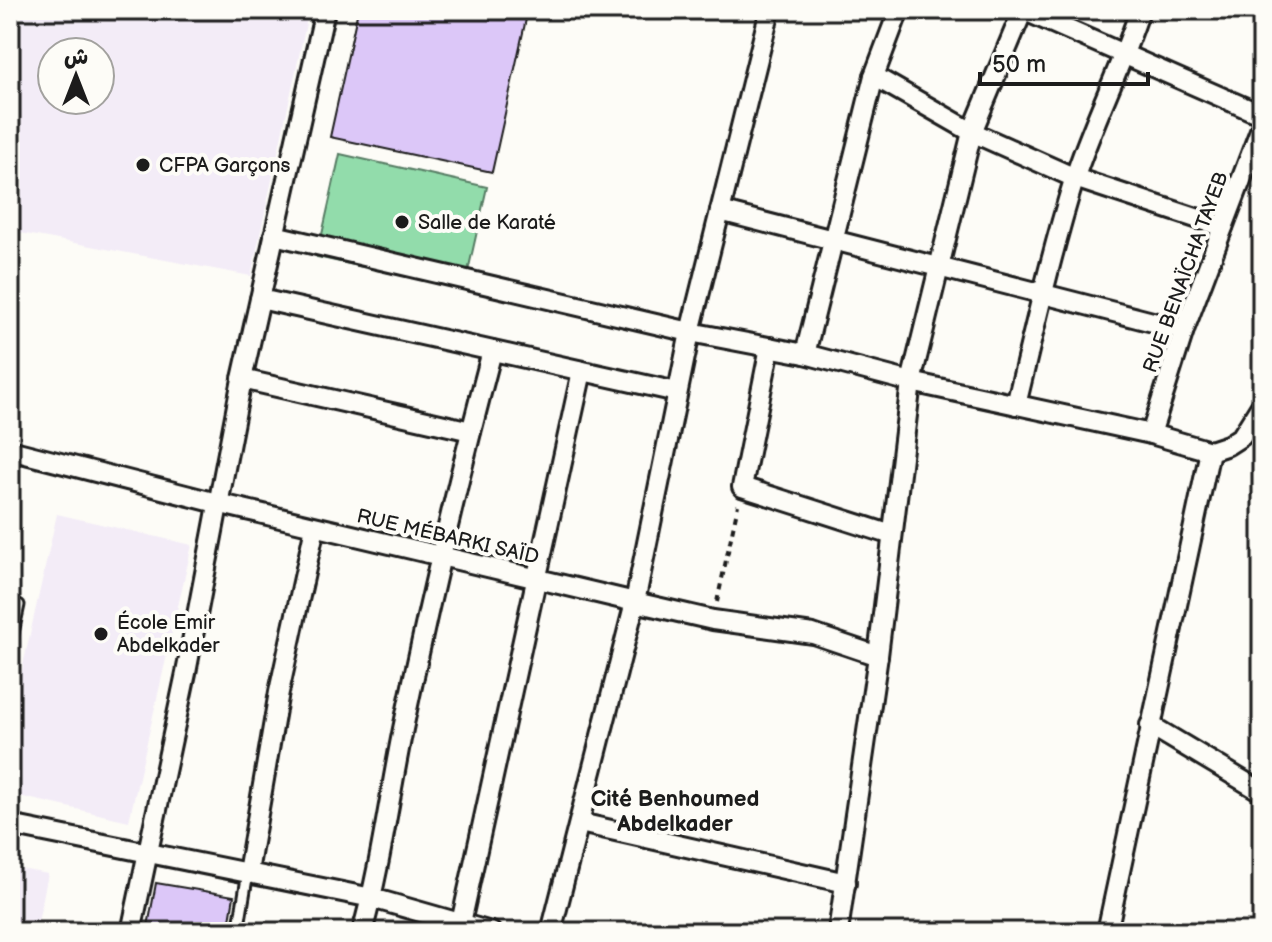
<svg xmlns="http://www.w3.org/2000/svg" width="1272" height="942" viewBox="0 0 1272 942" font-family="'Balsamiq Sans','Playpen Sans Arabic',sans-serif">
<style>
.built{fill:#f3ecf7;fill-rule:evenodd}
.green{fill:#92dcab;stroke:#577c64;stroke-width:2}
.building{fill:#dcc7f8;stroke:#1c1c1c;stroke-width:2}
.lines{fill:none;stroke-linecap:round;stroke-linejoin:round}
.lane-casing{stroke:#1c1c1c;stroke-width:15}
.street-casing{stroke:#1c1c1c;stroke-width:24}
.path{stroke:#1c1c1c;stroke-width:4;stroke-dasharray:6 6;stroke-linecap:butt}
.lane{stroke:#fdfcf7;stroke-width:9}
.street{stroke:#fdfcf7;stroke-width:18}
.poi-dot{fill:#1c1c1c;stroke:#fdfcf7;stroke-width:3}
.labels{text-anchor:middle;stroke-width:8;stroke-linejoin:round;paint-order:stroke}
.poi-label{font-size:20px;fill:#1c1c1c;stroke:#fdfcf7;text-anchor:start}
.street-label{font-size:20px;fill:#1c1c1c;stroke:#fdfcf7}
.neighbourhood-label{font-size:22px;font-weight:bold;fill:#1c1c1c;stroke:#fdfcf7}
</style>
<rect width="100%" height="100%" fill="#fdfcf7"/>
<filter id="ink" filterUnits="userSpaceOnUse"><feTurbulence type="fractalNoise" baseFrequency=".0125" numOctaves="2"/><feDisplacementMap in="SourceGraphic" scale="16" xChannelSelector="R" yChannelSelector="G"/><feConvolveMatrix kernelMatrix="1 2 1 2 8 2 1 2 1" color-interpolation-filters="sRGB"/></filter>
<g filter="url(#ink)">
<g class="built">
<path d="M 10,10 L 309,10 L 251,276 L 10,231 ZM 52,52 L 100,52 L 100,100 L 52,100 Z"/>
<path d="M 57,514 L 192,545 L 129,821 L 10,794 L 10,723 Z"/>
<path d="M 10,867 L 48,874 L 36,932 L 10,932 Z"/>
</g>
<path class="green" d="M 340,154 L 487,187 L 464,289 L 317,257 Z"/>
<g class="building">
<path d="M 358,10 L 528,10 L 492,172 L 330,137 Z"/>
<path d="M 156,883 L 234,896 L 228,932 L 147,932 Z"/>
</g>
<g class="lines">
<g class="lane-casing">
<g id="lane">
<path d="M 10,603 L 19,605 L 10,647"/>
<path d="M 238,932 L 248,872"/>
</g>
</g>
<g class="street-casing">
<g id="street">
<path d="M 1023,10 L 1262,115"/>
<path d="M 874,76 L 972,132 L 1075,178 L 1223,227"/>
<path d="M 720,211 L 1184,330"/>
<path d="M 274,235 L 690,332 L 805,354 L 911,382 L 1151,434 L 1210,451 L 1228,445 L 1242,436 L 1262,404"/>
<path d="M 260,299 L 677,392"/>
<path d="M 770,347 L 742,487 L 892,535"/>
<path d="M 805,354 L 874,76 L 899,10"/>
<path d="M 242,379 L 471,431"/>
<path d="M 1016,405 C 1034,330 1051,254 1074,180 C 1092,123 1121,68 1140,10"/>
<path d="M 1151,434 L 1184,330 L 1262,125"/>
<path d="M 10,450 L 217,503 L 635,602 L 713,620 L 813,634 L 878,656"/>
<path d="M 1150,725 L 1262,792"/>
<path d="M 580,823 L 846,883"/>
<path d="M 10,825 L 372,898 L 491,932"/>
<path d="M 248,872 L 279,692 L 315,527"/>
<path d="M 131,932 L 186,673 L 242,379 L 325,10"/>
<path d="M 362,932 C 381,866 389,797 403,729 C 429,602 459,476 492,351"/>
<path d="M 459,932 L 582,371"/>
<path d="M 551,932 L 635,602 L 690,332 L 770,10"/>
<path d="M 838,932 L 878,656 L 911,382 L 972,132 L 1023,10"/>
<path d="M 1107,932 L 1210,451"/>
</g>
</g>
<path class="path" d="M 717,602 L 738,505"/>
<use href="#lane" class="lane"/>
<use href="#street" class="street"/>
</g>
</g>
<g class="poi-dot">
<circle cx="143" cy="165" r="8"/>
<circle cx="402" cy="222" r="8"/>
<circle cx="101" cy="634" r="8"/>
</g>
<g class="labels">
<g class="poi-label">
<text x="159" y="172">CFPA Garçons</text>
<text x="418" y="229">Salle de Karaté</text>
<text x="117" y="629">École Emir<tspan x="117" dy="23">Abdelkader</tspan></text>
</g>
<g class="street-label">
<text transform="translate(1185 272) rotate(-70)" y="7">RUE BENAÏCHA TAYEB</text>
<text transform="translate(448 536) rotate(13)" y="7">RUE MÉBARKI SAÏD</text>
</g>
<g class="neighbourhood-label">
<text x="675" y="806">Cité Benhoumed<tspan x="675" dy="25">Abdelkader</tspan></text>
</g>
</g>
<rect width="1272" height="942" fill="none" stroke="#fdfcf7" stroke-width="40"/>
<rect x="20" y="20" width="1232" height="902" fill="none" stroke="#1c1c1c" stroke-width="3" filter="url(#ink)"/>
<g transform="translate(76 76)"><circle r="38" fill="#fdfcf7" stroke="#a3a29f" stroke-width="2"/>
<path d="M0-6L14 30L0 20L-14 30Z" fill="#1c1c1c"/>
<text y="-12" font-size="22" font-weight="bold" text-anchor="middle" fill="#1c1c1c">ش</text>
</g>
<path d="M980 72v12h168v-12" fill="none" stroke="#1c1c1c" stroke-width="4"/>
<text x="992" y="72" font-size="24" fill="#1c1c1c" stroke="#fdfcf7" stroke-width="6" paint-order="stroke">50 m</text>
</svg>
